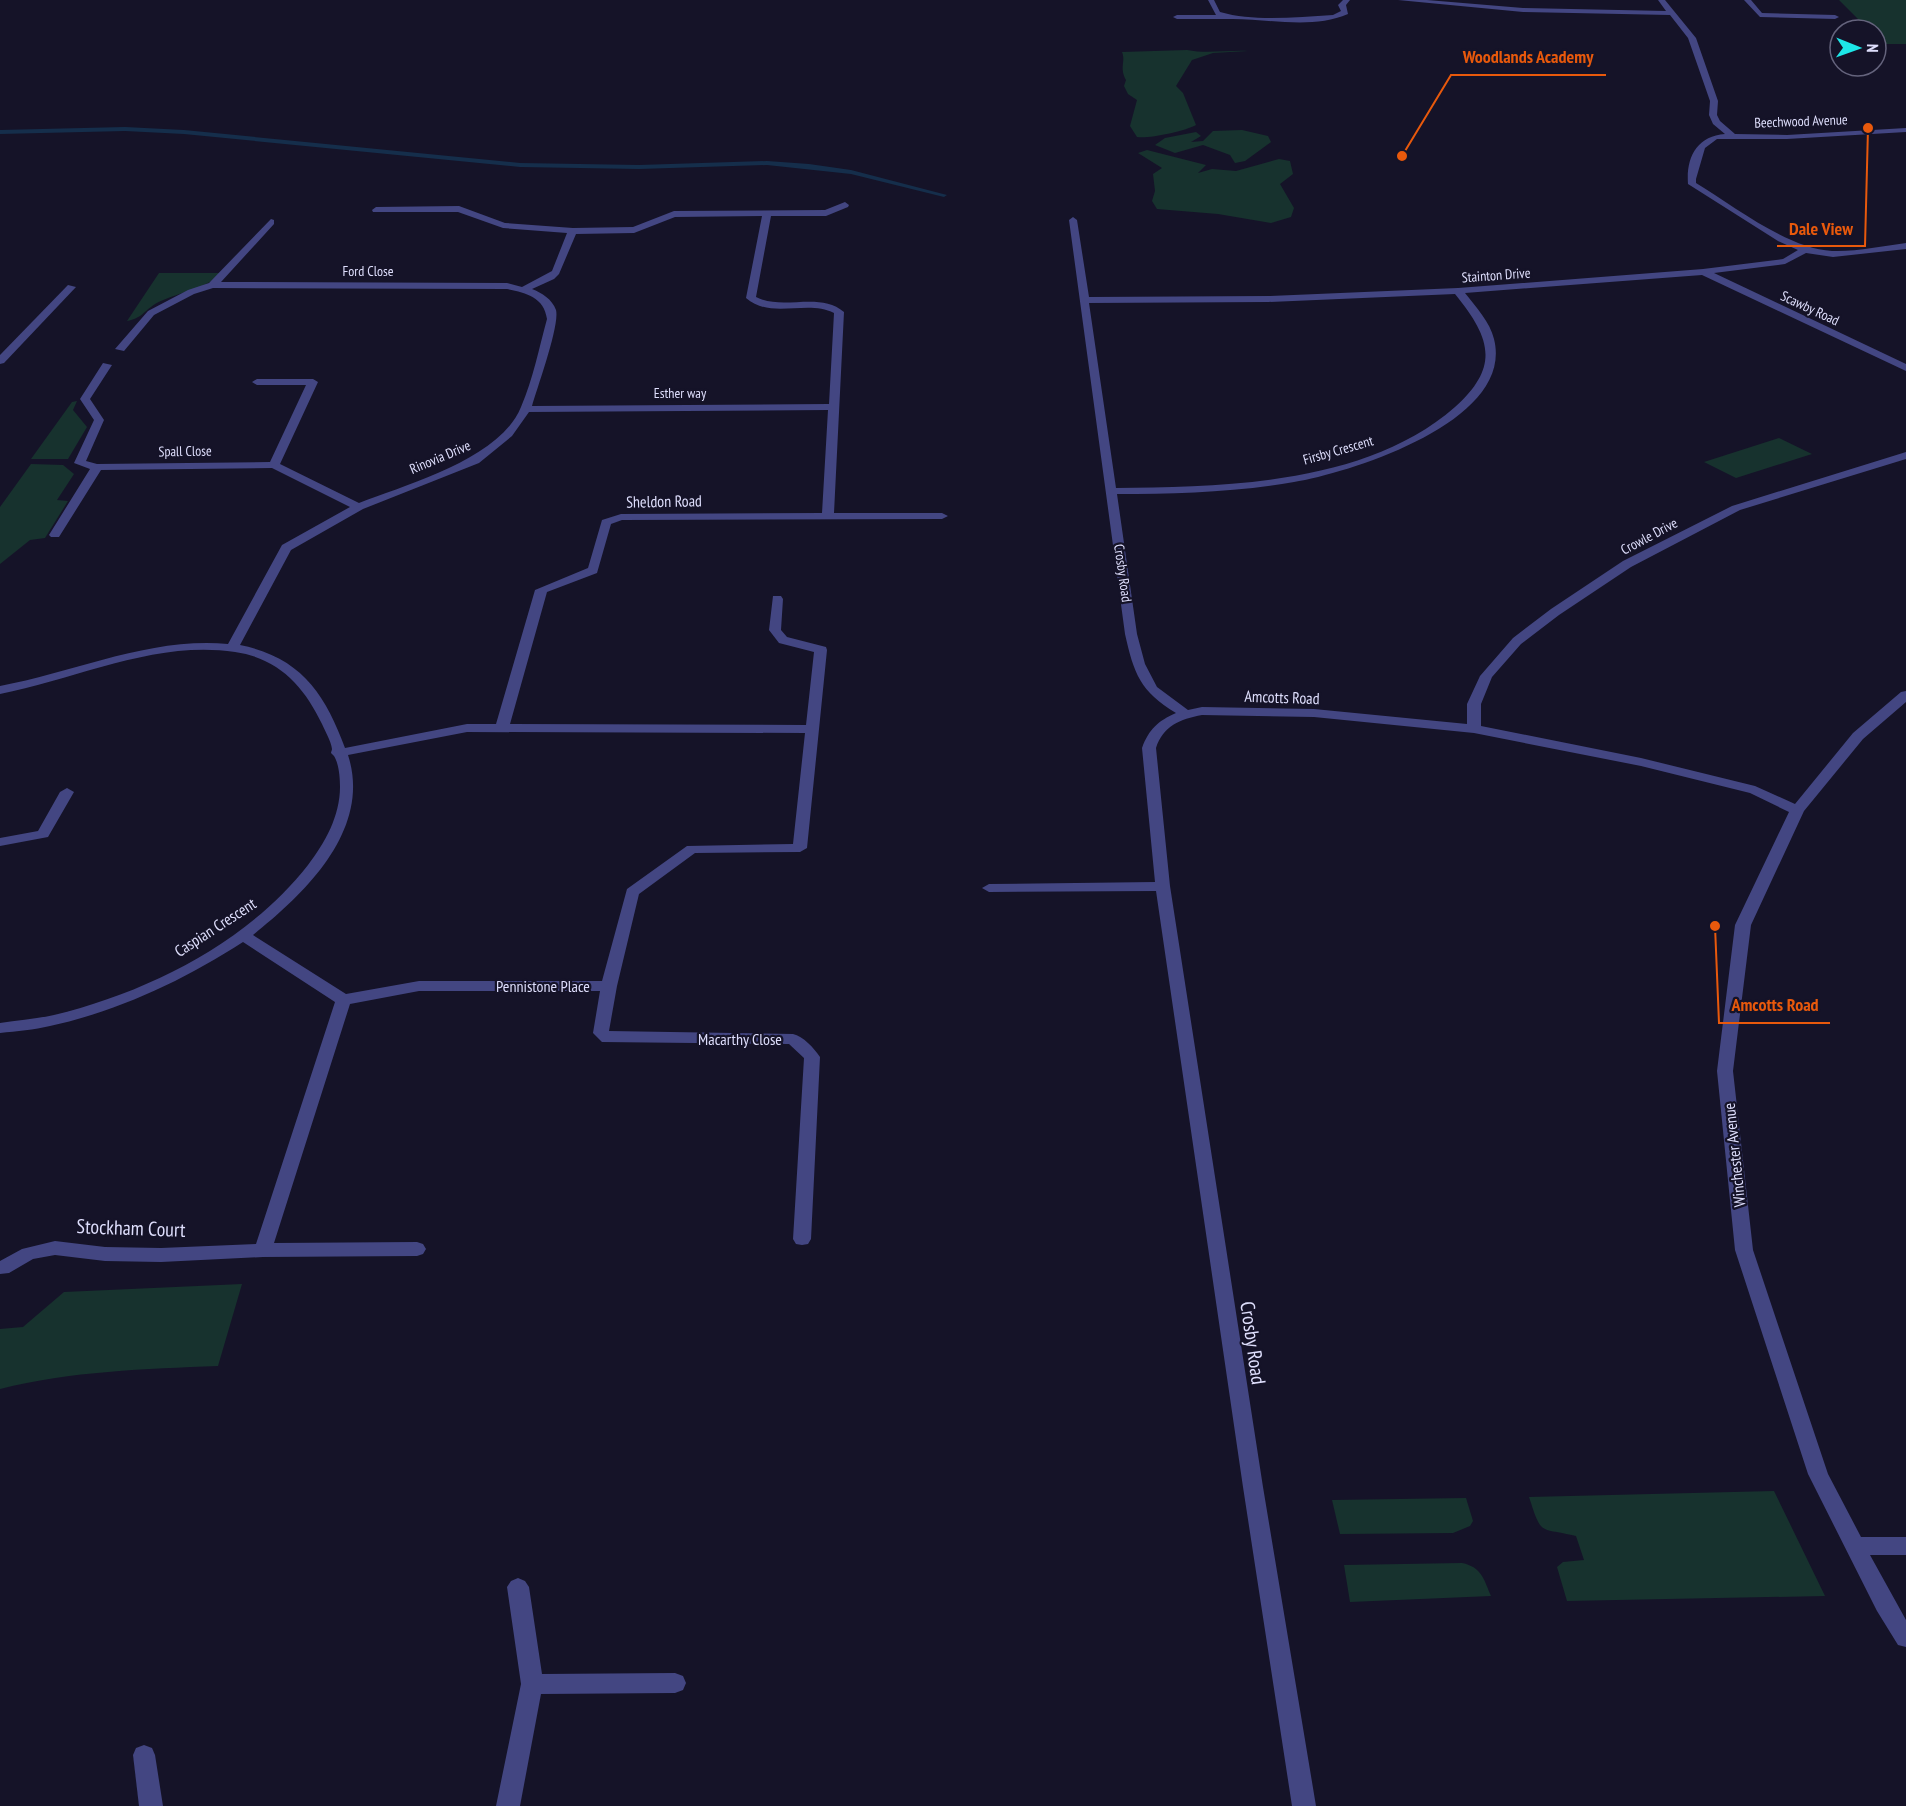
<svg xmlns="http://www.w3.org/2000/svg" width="1906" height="1806" viewBox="0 0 1906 1806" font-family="'PT Sans Narrow',sans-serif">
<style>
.green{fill:#17322e}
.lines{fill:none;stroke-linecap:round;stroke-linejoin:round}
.stream{fill:#152e4b;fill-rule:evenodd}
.minor{fill:#434682;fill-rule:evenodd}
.labels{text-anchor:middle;stroke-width:4.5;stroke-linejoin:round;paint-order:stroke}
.far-street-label{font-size:14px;fill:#dedefc;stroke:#151328}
.street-label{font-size:16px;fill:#dedefc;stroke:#151328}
.near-street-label{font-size:20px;fill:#dedefc;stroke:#151328}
.leader{fill:none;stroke:#e8590c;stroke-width:2}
.callout-dot{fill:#e8590c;stroke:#151328;stroke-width:2}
.callout-label{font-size:18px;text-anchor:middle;font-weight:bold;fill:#e8590c;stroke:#151328;stroke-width:4.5;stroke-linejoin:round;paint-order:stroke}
</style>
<rect width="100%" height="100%" fill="#151328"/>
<g class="green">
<path d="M 1839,0 L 1906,0 L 1906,44 L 1883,44 L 1876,37 L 1876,30 L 1869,30 Z"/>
<path d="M 1187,50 C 1206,54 1228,50 1248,51 L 1213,53 L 1192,60 L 1176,86 L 1183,93 L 1196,125 C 1186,131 1148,139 1137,137 L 1130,126 L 1137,100 L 1128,94 L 1124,86 L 1126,80 C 1119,67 1126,62 1122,52 Z"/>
<path d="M 1242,130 L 1268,136 L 1271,142 L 1245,161 L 1235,163 L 1230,155 L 1203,145 L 1175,153 L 1155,145 L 1165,138 L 1196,132 L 1201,136 L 1191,142 L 1203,141 L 1213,131 Z"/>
<path d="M 1147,150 L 1206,165 L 1198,173 L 1212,169 L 1236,171 L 1279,159 L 1290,161 L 1293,174 L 1280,184 L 1294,208 L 1291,217 L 1271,223 L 1218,214 L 1157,209 L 1152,201 L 1155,191 L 1153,174 L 1162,168 L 1138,153 Z"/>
<path d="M 159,273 L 221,273 C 208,289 174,293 155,304 C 143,312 142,318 127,321 Z"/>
<path d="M 77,401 L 73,410 L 87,427 L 68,459 L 31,459 L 72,402 Z"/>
<path d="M 1779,438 L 1812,454 L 1736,478 L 1704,462 Z"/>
<path d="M 31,464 L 63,465 L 74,474 L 57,500 L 68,501 L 45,538 L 30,540 L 0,564 L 0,507 Z"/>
<path d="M 242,1284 L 218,1366 C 145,1369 71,1371 0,1389 L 0,1329 L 23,1327 L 64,1292 Z"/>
<path d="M 1774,1491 L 1825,1596 L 1567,1601 L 1557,1567 L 1563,1562 L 1584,1560 L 1576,1536 C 1539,1527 1542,1537 1529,1497 Z"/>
<path d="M 1466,1498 L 1473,1521 L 1470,1526 L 1453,1533 L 1340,1534 L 1332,1500 Z"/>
<path d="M 1462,1563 C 1482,1567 1484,1580 1491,1596 L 1350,1602 L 1344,1565 Z"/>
</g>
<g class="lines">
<path class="stream" d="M 125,127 L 184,130 L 520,163 L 639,165 L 767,161 L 809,164 L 851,170 L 947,195 L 944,197 L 851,174 L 767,165 L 639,169 L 520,167 L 184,134 L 125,131 L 0,134 L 0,130 Z"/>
<g class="minor">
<path d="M 1208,0 L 1214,0 L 1220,12 C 1255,22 1296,17 1333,15 L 1341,11 L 1338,5 L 1343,0 L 1350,0 L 1346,5 L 1348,14 C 1311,30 1266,18 1228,19 C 1211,19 1194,19 1177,19 L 1173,17 L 1177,15 L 1216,15 Z"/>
<path d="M 1398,0 L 1427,0 L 1523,8 L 1666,11 L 1658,0 L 1665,0 L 1696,38 L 1718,101 L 1717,115 L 1720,121 L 1735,134 L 1787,135 L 1906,128 L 1906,132 L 1787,139 L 1717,139 L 1705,148 L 1696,179 L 1696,183 C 1734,206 1788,249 1832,251 C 1856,252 1882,246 1906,243 L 1906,249 L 1833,257 L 1806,253 L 1785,264 L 1714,273 L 1906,364 L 1906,371 L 1702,275 L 1465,293 C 1476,307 1490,322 1494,339 C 1515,421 1352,472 1294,482 C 1236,492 1176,494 1117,494 L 1137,634 L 1145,664 L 1157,687 L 1188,710 L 1202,707 L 1314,709 L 1467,724 L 1467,704 L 1480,676 L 1513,638 L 1551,609 L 1623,561 L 1732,506 L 1906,452 L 1906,459 L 1740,510 L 1631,567 L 1559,615 L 1521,644 L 1492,677 L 1481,704 L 1481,726 L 1641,758 L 1755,786 L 1795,804 L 1853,733 L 1901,692 L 1906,691 L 1906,702 L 1863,739 L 1804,811 L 1751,925 L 1733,1071 L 1753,1250 L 1828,1474 L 1861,1537 L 1906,1537 L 1906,1555 L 1870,1555 L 1906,1620 L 1906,1647 L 1898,1645 L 1877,1611 L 1808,1474 L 1735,1250 L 1717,1071 L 1735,925 L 1789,812 L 1750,793 L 1641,766 L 1474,733 L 1314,717 L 1202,715 C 1180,719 1163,726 1156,748 L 1170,886 L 1263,1487 L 1316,1806 L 1292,1806 L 1243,1487 L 1156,891 L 989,892 L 982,888 L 989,884 L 1155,882 L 1142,748 C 1149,729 1158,721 1176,713 C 1140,691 1134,674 1125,634 L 1069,220 L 1073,217 L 1077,220 L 1089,297 L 1268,296 L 1458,288 L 1703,269 L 1783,259 L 1798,250 L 1778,241 L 1688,184 C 1686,157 1697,136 1725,134 L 1713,124 L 1709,115 L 1710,101 L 1688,38 L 1670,15 L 1523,12 ZM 1455,294 C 1490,337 1501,366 1455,407 C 1367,484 1227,487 1116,488 L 1089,303 L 1268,302 Z"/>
<path d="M 1744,0 L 1751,0 L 1762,13 L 1835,15 L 1839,17 L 1835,19 L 1760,17 Z"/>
<path d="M 845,202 L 849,205 L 848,207 L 826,216 L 771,216 L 756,297 C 783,311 820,291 844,312 L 834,513 L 942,513 L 948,516 L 942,519 L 622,520 L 611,524 L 597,573 L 547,592 L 510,724 L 806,725 L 814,652 L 779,643 L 769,630 L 773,596 L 781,596 L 783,599 L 781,630 L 787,637 L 826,647 L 827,650 L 807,848 L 800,852 L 695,853 L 639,894 L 617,986 L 609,1031 L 793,1034 C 803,1036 814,1048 820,1057 L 811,1239 L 808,1244 L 802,1245 L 796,1244 L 793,1239 L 804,1058 L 789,1044 L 602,1042 L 593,1033 L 600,991 L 419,991 L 350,1004 L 274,1243 L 417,1242 L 423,1244 L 426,1249 L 423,1254 L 417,1256 L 263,1257 L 161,1262 L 105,1261 L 55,1255 L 33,1259 L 9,1273 L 0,1274 L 0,1261 L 22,1249 L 55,1241 L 105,1247 L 161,1248 L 256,1244 L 335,1002 L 243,942 C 184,980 119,1011 50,1026 C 34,1030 17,1031 0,1033 L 0,1023 C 18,1020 36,1019 54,1015 C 148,992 247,943 308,865 C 325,843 340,816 340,787 C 340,778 339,764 334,756 C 333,755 332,754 331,753 C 331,752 332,750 332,749 C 331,741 325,731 322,724 C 304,686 278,658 235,652 C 155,640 77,679 0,694 L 0,686 C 76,672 149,637 228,644 L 282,545 L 350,507 L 272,468 L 101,470 L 59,537 L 51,537 L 49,535 L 90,469 L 74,463 L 94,420 L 80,399 L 103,363 L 112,365 L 90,399 L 104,420 L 86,461 L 97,464 L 270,462 L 306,385 L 257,385 L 252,382 L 257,379 L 313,379 L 318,382 L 280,464 L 359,503 C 408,484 500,459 521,407 C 533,379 539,348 547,319 C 544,297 526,293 507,289 L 213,288 L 194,294 L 154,315 L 124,351 L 115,349 L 148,311 L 188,290 L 209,283 L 271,219 L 274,220 L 274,224 L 221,282 L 507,283 L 522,287 L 552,271 L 567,233 L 503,228 L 458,212 L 373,212 L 372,210 L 376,207 L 459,206 L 505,223 L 573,228 L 633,227 L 674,211 L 825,210 ZM 762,216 L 746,298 C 771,320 807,299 834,313 L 829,404 L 532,406 C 537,388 560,325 556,310 C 552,299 542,293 532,289 L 554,279 L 559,274 L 576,234 L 634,233 L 675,217 ZM 828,410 L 822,513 L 621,514 L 602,520 L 588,568 L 535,590 L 496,724 L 467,724 L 345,748 C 325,693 300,657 240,645 L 291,550 L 363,509 L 479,463 L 512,436 L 529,412 ZM 467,732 L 805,733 L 793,844 L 687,846 L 627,889 L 602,981 L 419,981 L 346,994 L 253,935 C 306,893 372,829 348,755 Z"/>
<path d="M 68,285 L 76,287 L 4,363 L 0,364 L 0,355 Z"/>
<path d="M 67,788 L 74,792 L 48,837 L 0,846 L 0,838 L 38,831 L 60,792 Z"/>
<path d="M 518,1578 L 525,1581 L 529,1587 L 542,1674 L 675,1673 L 683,1676 L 686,1683 L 683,1690 L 675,1693 L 541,1694 L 520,1806 L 496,1806 L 521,1684 L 507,1587 L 511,1581 Z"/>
<path d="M 144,1745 L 152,1748 L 155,1755 L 163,1806 L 139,1806 L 133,1755 L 136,1748 Z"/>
</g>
</g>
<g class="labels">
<g class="far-street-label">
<text transform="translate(1801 121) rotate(-2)" y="5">Beechwood Avenue</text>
<text x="368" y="276">Ford Close</text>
<text transform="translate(1496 275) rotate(-4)" y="5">Stainton Drive</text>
<text transform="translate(1810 308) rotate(25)" y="5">Scawby Road</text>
<text x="680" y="398">Esther way</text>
<text transform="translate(1338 450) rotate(-16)" y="5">Firsby Crescent</text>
<text transform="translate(185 451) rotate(-1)" y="5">Spall Close</text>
<text transform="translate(440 457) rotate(-23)" y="5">Rinovia Drive</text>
<text transform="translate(1649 536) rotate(-28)" y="5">Crowle Drive</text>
<text transform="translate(1123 573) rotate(82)" y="5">Crosby Road</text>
</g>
<g class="street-label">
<text transform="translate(664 501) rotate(-1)" y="6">Sheldon Road</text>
<text transform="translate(1282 697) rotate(2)" y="6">Amcotts Road</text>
<text transform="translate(215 927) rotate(-33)" y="6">Caspian Crescent</text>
<text x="543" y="992">Pennistone Place</text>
<text x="740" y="1045">Macarthy Close</text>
<text transform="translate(1734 1155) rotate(-96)" y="6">Winchester Avenue</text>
</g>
<g class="near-street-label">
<text transform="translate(131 1228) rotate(2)" y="7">Stockham Court</text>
<text transform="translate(1253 1343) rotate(82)" y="7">Crosby Road</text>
</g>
</g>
<path class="leader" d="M1402 156L1451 75H1606M1868 128L1865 246H1777M1715 926L1719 1023H1830"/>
<g class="callout-dot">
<circle cx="1402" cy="156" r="6"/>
<circle cx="1868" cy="128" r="6"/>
<circle cx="1715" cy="926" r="6"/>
</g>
<g class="callout-label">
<text x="1528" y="63">Woodlands Academy</text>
<text x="1821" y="235">Dale View</text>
<text x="1775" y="1011">Amcotts Road</text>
</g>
<g transform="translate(1858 48) rotate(91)"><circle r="28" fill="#151328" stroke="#65647d" stroke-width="1.5"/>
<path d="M0-4.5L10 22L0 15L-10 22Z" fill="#1de7e8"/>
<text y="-9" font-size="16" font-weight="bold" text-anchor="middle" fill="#dedefc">N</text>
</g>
</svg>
